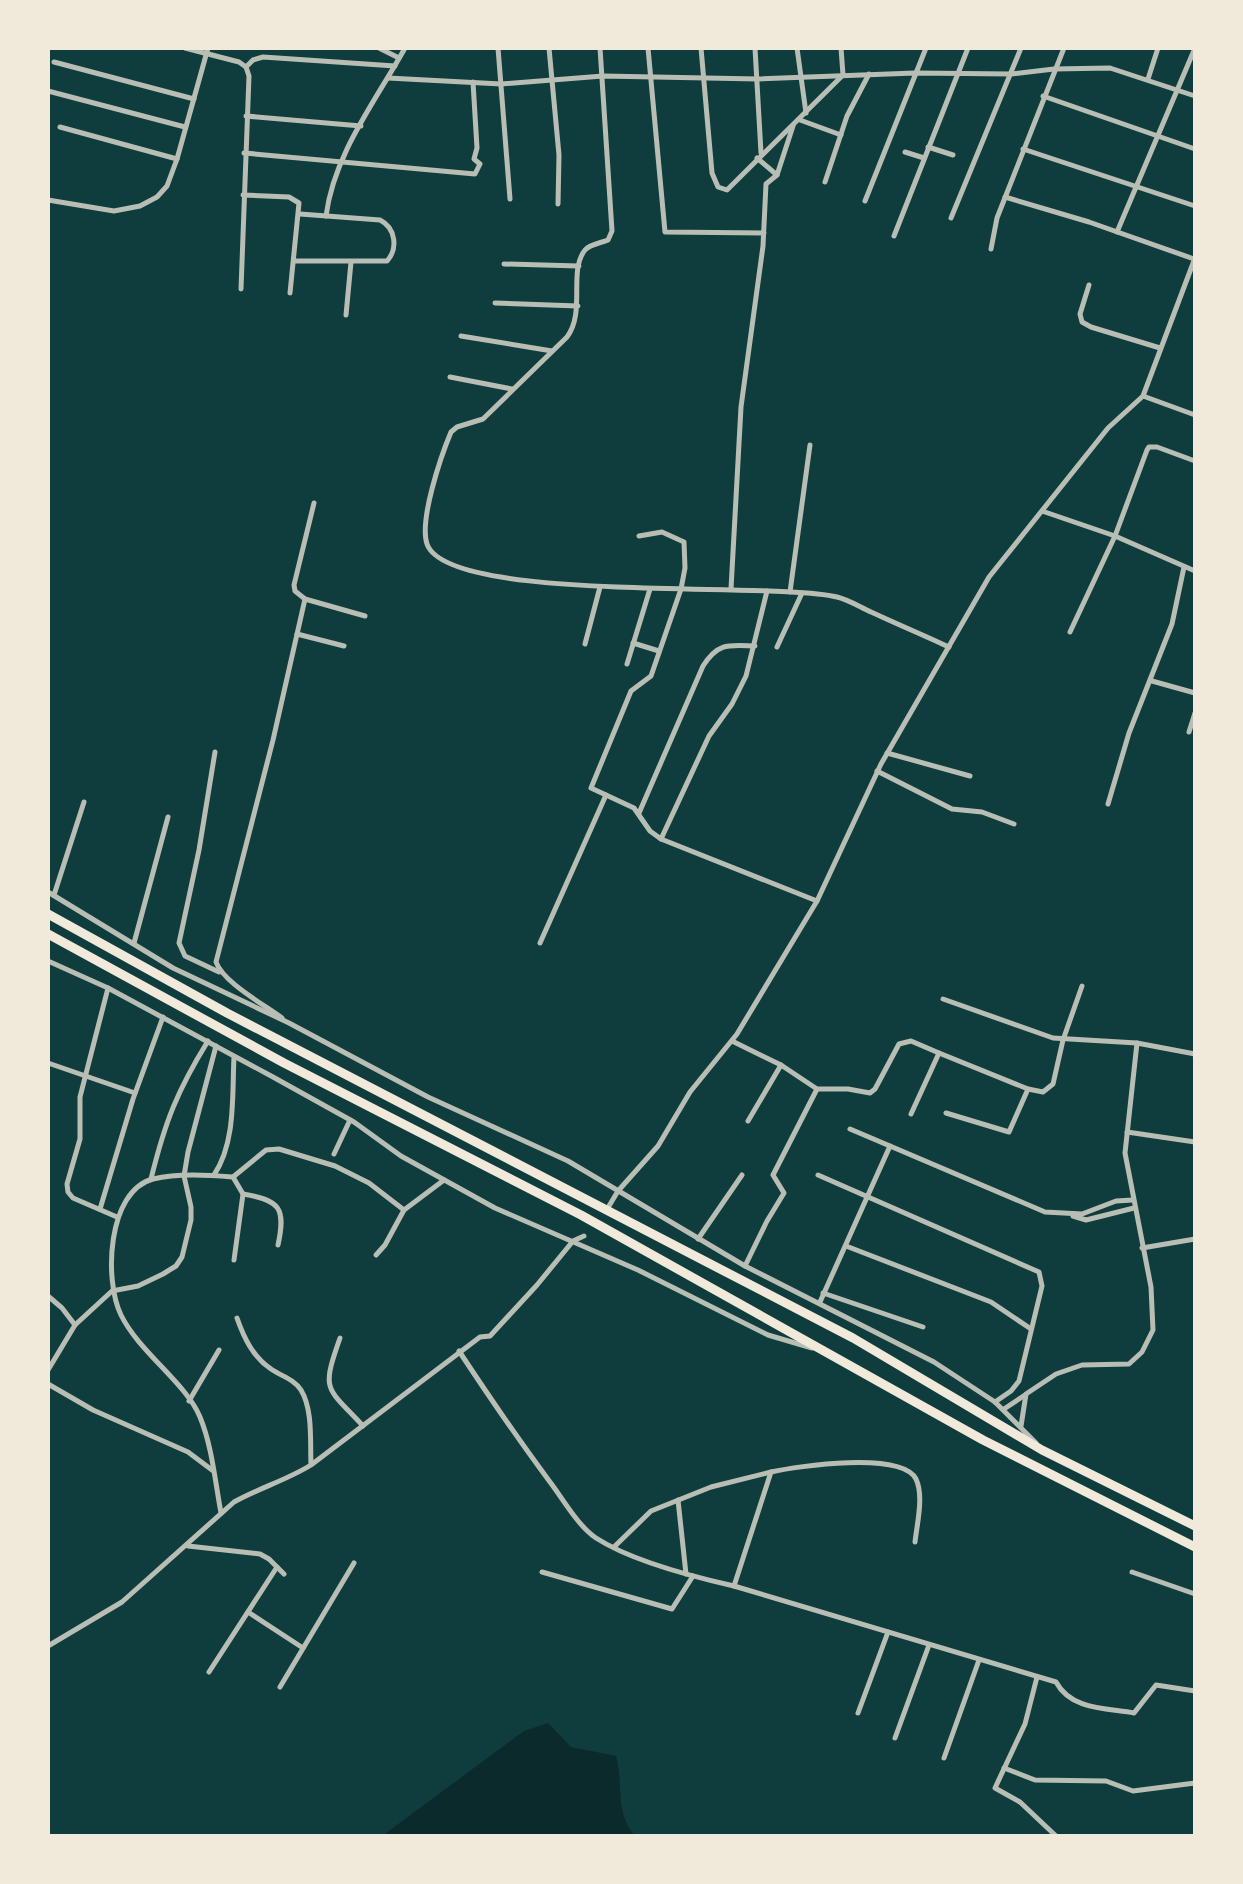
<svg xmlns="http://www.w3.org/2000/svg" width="1243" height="1884" viewBox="0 0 1243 1884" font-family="Figtree,sans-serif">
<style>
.water{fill:#0a2a2b}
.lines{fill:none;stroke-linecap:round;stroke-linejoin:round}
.minor{stroke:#b8beb3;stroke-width:5}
.trunk{stroke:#f1e9da;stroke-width:9}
</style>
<rect width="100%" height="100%" fill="#0f3d3e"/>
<path class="water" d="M 548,1723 L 571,1747 L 616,1756 C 624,1785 614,1811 635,1836 L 382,1836 L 524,1731 Z"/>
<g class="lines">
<g class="minor">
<path d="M 185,48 L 239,62 L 246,67 L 249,76 L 241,289"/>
<path d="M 379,48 L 399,58"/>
<path d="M 498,48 L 510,199"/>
<path d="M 549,48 L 559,155 L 558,204"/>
<path d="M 600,48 L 612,231 L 608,240 C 601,243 590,244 585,250 C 568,271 586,312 567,337 L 483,419 L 457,427 L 451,432 C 441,456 419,520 427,544 C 448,604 774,581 837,597 C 849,600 860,607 871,612 C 897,624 923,635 949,647"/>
<path d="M 648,48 L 665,232 L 764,233"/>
<path d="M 701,48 L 712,173 L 718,187 L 727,190 L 843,75 L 841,48"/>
<path d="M 755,48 L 761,153"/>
<path d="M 797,48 L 806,113"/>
<path d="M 54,62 L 194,99"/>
<path d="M 246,67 L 253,60 L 263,57 L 395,66"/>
<path d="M 388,78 L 501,84 L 603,76 L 758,79 L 915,73 L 1011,74 L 1054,69 L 1110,68 L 1195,96"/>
<path d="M 1148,79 L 1158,48"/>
<path d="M 48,91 L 185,127"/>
<path d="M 1043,96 L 1195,149"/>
<path d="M 246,116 L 361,126"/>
<path d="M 800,120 L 841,135"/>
<path d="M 60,127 L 177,159"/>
<path d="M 928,147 L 953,155"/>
<path d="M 1023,149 L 1195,206"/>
<path d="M 905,152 L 924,158"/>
<path d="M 244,153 L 475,174 L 480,164 L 474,159 L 477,148 L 473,82"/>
<path d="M 757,158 L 777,175"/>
<path d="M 825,182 L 847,116 L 869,74"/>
<path d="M 243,195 L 289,197 L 299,203 L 290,293"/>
<path d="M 1005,197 L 1089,222 L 1194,259"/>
<path d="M 48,200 L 114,211 L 140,206 L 157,197 L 167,186 L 177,159 L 208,48"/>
<path d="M 865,201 L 926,48"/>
<path d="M 326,216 C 334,154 375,102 405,48"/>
<path d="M 951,218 L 1021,48"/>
<path d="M 1117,232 L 1195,48"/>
<path d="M 894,236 L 968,48"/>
<path d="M 991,249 L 997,218 L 1064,48"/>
<path d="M 294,261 L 387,261 C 398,249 396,228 380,220 L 300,214"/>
<path d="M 504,264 L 579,266"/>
<path d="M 1089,285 L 1080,314 L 1082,322 L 1091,327 L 1160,348"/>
<path d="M 495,303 L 578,306"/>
<path d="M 346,315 L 351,262"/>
<path d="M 461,336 L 552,351"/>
<path d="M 450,377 L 512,389"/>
<path d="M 1143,396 L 1195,415"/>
<path d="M 314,503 L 294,585 L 295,591 L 305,599 L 365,616"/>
<path d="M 1042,511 L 1115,536 L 1195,571"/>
<path d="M 731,589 L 741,407 L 763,246 L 766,184 L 777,175 L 793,126"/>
<path d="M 790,592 L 810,445"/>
<path d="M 1070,632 L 1115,536 L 1147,450 L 1149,447 L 1157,447 L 1195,461"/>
<path d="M 297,634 L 344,646"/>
<path d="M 633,643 L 659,651"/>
<path d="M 585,644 L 600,587"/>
<path d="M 777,647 L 802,593"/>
<path d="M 627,664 L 650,589"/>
<path d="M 1152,681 L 1195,693"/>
<path d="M 1189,732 L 1195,713"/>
<path d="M 215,752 L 199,850 L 179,943 L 185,956 L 219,972"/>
<path d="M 887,753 L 970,776"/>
<path d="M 877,771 L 952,809 L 982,812 L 1014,824"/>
<path d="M 606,795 L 634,808 L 650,831 L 661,839 L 817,901"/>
<path d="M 1108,804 L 1129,733 L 1172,624 L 1184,567"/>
<path d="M 639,813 L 703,666 C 718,642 729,645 755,646"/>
<path d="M 661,839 L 709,736 L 732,704 L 746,676 L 767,591"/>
<path d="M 48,892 L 173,968 L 289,1023 L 428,1097 L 568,1161 L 745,1266 L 934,1362 L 995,1402 L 1036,1443"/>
<path d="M 54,895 L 84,802"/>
<path d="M 134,943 L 168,817"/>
<path d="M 540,943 L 606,795 L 591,788 L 631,691 L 651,676 L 681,589 L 685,568 L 684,542 L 662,532 L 639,536"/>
<path d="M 48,961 L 108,988 L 273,1077 L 354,1122 L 401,1156 L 495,1208 L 638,1270 L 768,1335 L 812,1348"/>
<path d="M 108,988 L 80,1097 L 80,1139 L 67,1184 L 68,1192 L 73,1198 L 117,1217"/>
<path d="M 943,999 L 1053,1038 L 1137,1043"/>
<path d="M 282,1018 C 263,1004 223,982 216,962 L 273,740 L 305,599"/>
<path d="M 732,1041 L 781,1065 L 817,1089 L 773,1175 L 784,1193 L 767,1221 L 745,1266"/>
<path d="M 939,1053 L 1028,1089 L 1009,1132 L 946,1113"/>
<path d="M 48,1063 L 135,1093"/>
<path d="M 817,1089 L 848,1089 L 870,1093 L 875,1089 L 899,1044 L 911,1041 L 939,1053 L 911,1114"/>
<path d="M 1028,1089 L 1043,1092 L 1053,1084 L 1063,1040 L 1082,986"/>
<path d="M 748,1121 L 781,1065"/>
<path d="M 850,1129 L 890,1146"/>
<path d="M 1127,1132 L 1195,1142"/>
<path d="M 334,1154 L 350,1120"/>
<path d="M 214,1175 C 236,1142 232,1095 234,1057"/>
<path d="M 818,1175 L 1039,1272 L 1042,1286 L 1019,1381 L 1011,1391 L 995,1402"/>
<path d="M 233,1177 L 243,1194 L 234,1260"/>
<path d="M 151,1179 C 165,1122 177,1091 208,1041"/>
<path d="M 243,1194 C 280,1200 286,1208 278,1245"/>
<path d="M 609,1206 L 618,1191 L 658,1146 L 690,1092 L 737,1034 L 817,901 L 881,764 L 989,577 L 1108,428 L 1143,396 L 1195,258"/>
<path d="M 100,1209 L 133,1099 L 163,1017"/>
<path d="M 1073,1216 L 1086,1220 L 1134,1208"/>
<path d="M 698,1239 L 742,1175"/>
<path d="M 846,1246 L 991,1302 L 1031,1329"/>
<path d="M 1142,1248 L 1195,1239"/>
<path d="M 376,1255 L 385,1245 L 404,1210 L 444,1180"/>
<path d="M 823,1293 L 923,1327"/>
<path d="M 48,1296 L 62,1308 L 75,1325"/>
<path d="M 820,1302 L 890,1146 L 1045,1212 L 1082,1214 L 1116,1201 L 1133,1200"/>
<path d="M 237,1318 C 244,1338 253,1357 271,1369 C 281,1376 294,1379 301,1390 C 313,1410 310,1441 311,1464"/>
<path d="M 340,1338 C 321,1392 326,1386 363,1426"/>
<path d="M 459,1351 C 488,1395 518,1439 550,1482 C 563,1499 578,1526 596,1538 C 630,1560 694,1577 734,1586"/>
<path d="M 48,1370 L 75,1325 L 112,1291 L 138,1286 L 163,1274 L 176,1266 L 182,1257 L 191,1220 L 191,1207 L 184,1176 L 188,1152 L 216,1046"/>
<path d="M 48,1384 L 93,1410 L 188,1452 L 212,1470"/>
<path d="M 189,1401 L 219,1350"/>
<path d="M 1004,1409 L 1025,1395"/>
<path d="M 1021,1426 L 1026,1394 L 1056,1374 L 1082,1365 L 1129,1364 L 1142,1352 L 1153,1330 L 1151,1287 L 1125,1153 L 1137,1043 L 1195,1054"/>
<path d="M 678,1500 L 686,1574"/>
<path d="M 221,1513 C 215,1481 212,1446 200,1417 C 186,1383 139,1352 121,1315 C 104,1281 107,1191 153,1179 C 178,1173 208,1175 233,1177 L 266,1150 L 279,1149 L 335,1166 L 369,1183 L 404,1210"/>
<path d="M 915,1542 C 917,1524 924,1496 916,1479 C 901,1451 798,1466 771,1472 L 734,1586 L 1056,1682 C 1071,1710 1106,1708 1134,1713 L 1156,1685 L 1195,1691"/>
<path d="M 188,1546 L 260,1554 L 269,1559 L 284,1574"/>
<path d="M 614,1547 L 651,1511 L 711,1487 L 771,1472"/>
<path d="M 542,1572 L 672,1609 L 693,1576"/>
<path d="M 1132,1572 L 1195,1594"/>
<path d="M 248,1612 L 303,1648"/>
<path d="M 48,1646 L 122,1602 L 234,1502 C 259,1488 287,1480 311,1465 L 480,1337 L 490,1336 L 537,1285 L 573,1241 L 584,1236"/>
<path d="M 209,1672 L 277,1567"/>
<path d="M 1037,1677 L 1025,1724 L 995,1788 L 1020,1802 L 1056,1836"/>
<path d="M 280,1687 L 354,1563"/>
<path d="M 858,1713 L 888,1632"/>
<path d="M 895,1738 L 929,1645"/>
<path d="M 944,1758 L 979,1660"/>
<path d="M 1004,1768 L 1035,1780 L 1106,1781 L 1133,1791 L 1195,1783"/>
</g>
<g class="trunk">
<path d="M 48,914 L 227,1013 L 853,1338 L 1042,1450 L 1195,1526"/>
<path d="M 48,934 L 284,1063 L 581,1215 L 983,1440 L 1195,1547"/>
</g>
</g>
<rect width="1243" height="1884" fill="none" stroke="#f1e9da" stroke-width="100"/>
</svg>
